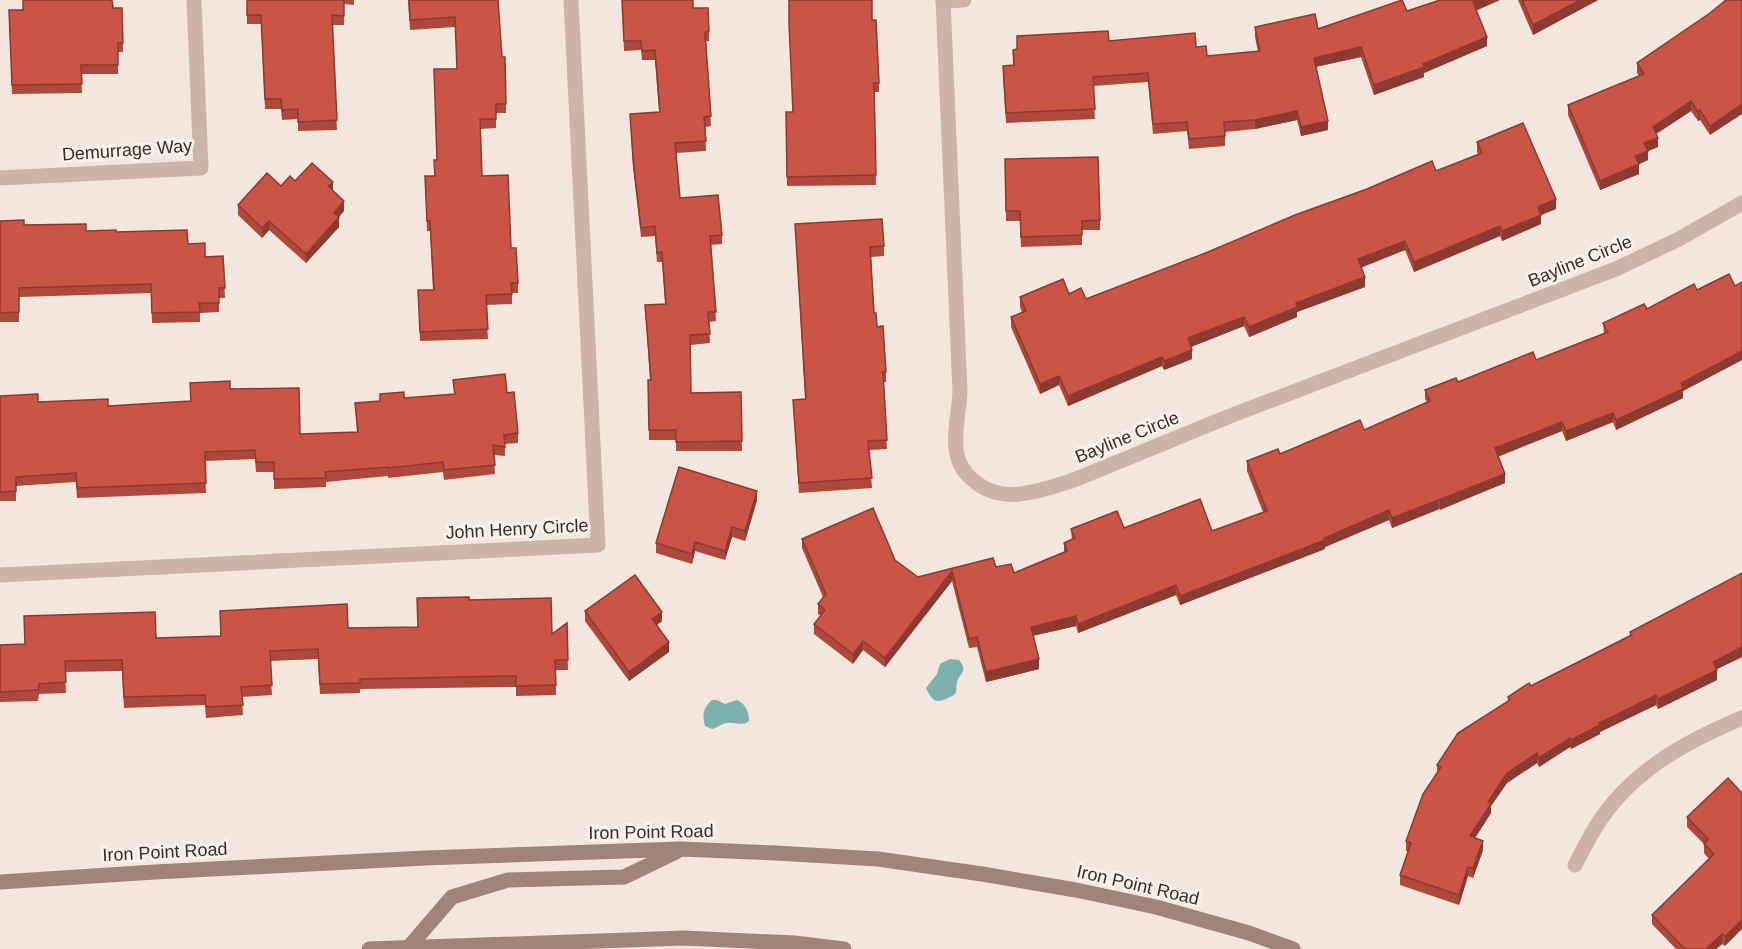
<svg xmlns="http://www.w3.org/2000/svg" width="1742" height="949" font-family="Helvetica,sans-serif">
	<rect width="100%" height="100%" fill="#f3e6dd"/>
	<g fill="#7bb2ad">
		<path d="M950 659 959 660C968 672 961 671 957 682 956 686 957 688 956 692 954 696 952 696 948 698 936 704 932 701 926 688L937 674 940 664Z"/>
		<path d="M712 700H717L725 704 737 700C745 703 749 712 749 721 740 727 737 722 728 723 722 723 717 728 712 729L705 726C702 715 703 708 712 700Z"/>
	</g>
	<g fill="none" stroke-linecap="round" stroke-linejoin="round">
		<g stroke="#ccb4a9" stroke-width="15">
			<path d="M943 0 960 392C959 411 954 430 956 448 957 461 963 472 973 480 1002 506 1040 491 1074 480L1230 416 1616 269 1679 239 1742 203"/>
			<path d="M943 1 964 0"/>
			<path d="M0 178 201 168 194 0"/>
			<path d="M0 575 598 545 571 0"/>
			<path d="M1575 865C1584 848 1592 831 1603 816 1637 768 1689 740 1742 718"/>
		</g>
		<g stroke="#a0837a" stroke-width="15">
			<path d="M0 882 155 872 425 858 681 849 776 853 878 859 982 874 1076 890 1156 907 1249 933 1293 949"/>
			<path d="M409 947 452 897 508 880 624 877 676 852"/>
			<path d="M369 949 684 938 794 943 844 949"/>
		</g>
	</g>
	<g fill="#ae483b">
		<path d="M247 0H354V5L344 4V25H332L337 130 298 131V119L282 120 281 109H265L261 24H247Z"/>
		<path d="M408 0H498L502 57H505L506 113H496V128L480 129 482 176 511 248 518 283V293H512V304L486 305 488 339 420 341 418 290H433L430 231H427L425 176H435L437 160 457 69 455 27 410 30Z"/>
		<path d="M622 0 693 8 709 31V41H706L711 126 705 127 706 151 676 153 680 198 722 235V244L711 245 716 321 709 322 710 343 691 345V393L741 392 742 451H676V440H649L648 380H650L645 305 665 304 662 262H657L655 236 641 237 633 168 630 114 659 112 655 60H642L641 50 624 51Z"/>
		<path d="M1500 0 1476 10 1487 46 1424 73V77L1374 95 1361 57 1316 67 1328 130 1301 136 1297 120 1255 129 1225 132V146L1189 149 1187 131 1153 134 1148 82 1093 86 1095 119 1006 123 1003 75 1013 65V50L1017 49V36L1196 47 1207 56 1258 52 1255 37V27L1318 29 1407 11Z"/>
		<path d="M1518 0H1598L1533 35Z"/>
		<path d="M122 8 123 52H118V74H81L82 93 12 94 9 10Z"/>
		<path d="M1710 13V135L1700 120 1698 121 1691 111 1656 134 1658 147 1648 151V160L1639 164V174L1600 190 1568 115V105L1639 76 1637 73V63Z"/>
		<path d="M872 20 879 83V92H874L876 185 787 186 786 112H792Z"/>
		<path d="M1477 142 1556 209 1541 215V224L1502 241 1500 236 1414 272 1405 250 1361 267 1365 287 1297 312V317L1249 337 1244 326 1191 347 1192 359 1164 370 1162 366 1068 406 1059 385 1040 394 1011 327V317L1022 312 1020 307V297L1069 294 1086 299 1436 171 1478 154 1477 152Z"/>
		<path d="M1005 159 1100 220V230H1082V245L1021 247 1020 221H1006Z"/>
		<path d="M295 181 333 190 344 211 339 217V227L306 263 269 230 262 238 238 215V205L281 186Z"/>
		<path d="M0 221 24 225 86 231 116 232 188 244 205 257 223 256 225 298H219V312L200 313V322L152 323 151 293 19 297V322H0Z"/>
		<path d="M795 224 884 246V256L871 257 874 313 886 372V382H883L887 449 869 450 872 488 799 493 793 400 805 399Z"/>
		<path d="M1742 282V360L1683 391V398L1616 430 1613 422 1566 441 1562 431 1498 456 1505 483 1392 528 1389 520 1325 547V549L1180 605 1176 595 1078 633 1076 626 1033 636 1039 669 986 682 977 647 969 648 952 581 885 667 863 650 853 664 814 634V624L821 616 818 614V604L823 597 802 548V539L895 560 918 577 996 567 1014 573 1064 553V543L1072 540 1071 529 1124 528 1212 531 1263 512 1247 471V461L1280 454 1364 430 1427 402 1425 399V390L1458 382 1536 360 1604 334 1603 323 1647 309 1697 290 1735 286Z"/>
		<path d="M453 380 507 393 518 433V443L505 444V456L494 455 495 474 444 480 443 472 388 478V476L326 482V487L274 489V472H256L255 459 205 461 206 493 77 498 76 482 16 486V501H0V396L38 402 108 406 190 401V383L230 389 300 434 357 432 355 403 380 401V394L404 398 454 394Z"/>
		<path d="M757 500 745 541 732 537 725 560 695 551 692 564 656 553V543Z"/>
		<path d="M469 600 552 634 567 623 568 670H556V695L516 696V687L360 689V693L320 694 318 659 270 661 272 695 242 697 243 715 206 718 205 705 124 708 122 671 65 672 66 693 39 694 38 701 0 702V645L220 636V611L348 628 417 627Z"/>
		<path d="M585 611 662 621 657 625 669 652 629 681 585 621Z"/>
		<path d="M1630 632 1742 657 1717 669V680L1658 709 1656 705 1600 732V734L1571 749 1570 747 1539 767 1537 763 1507 783 1491 806V813L1475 838 1483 850 1473 878 1468 876 1459 905 1400 885V875L1408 852 1406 851V841L1437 773V765L1508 702V697L1630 635Z"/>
		<path d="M1728 778 1725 946 1722 944 1716 949H1676L1652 924V915L1709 859 1704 853V844L1687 827V817Z"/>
	</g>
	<g fill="#8d3b30">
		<path d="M1477 0H1500L1473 12V2Z"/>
		<path d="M1580 0H1598L1533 35V25Z"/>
		<path d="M1487 37V46L1424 73V77L1374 95V85Z"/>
		<path d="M1361 47V57L1314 67V58Z"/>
		<path d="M1691 101V111L1653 136V127Z"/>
		<path d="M1742 104V114L1710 135V126Z"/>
		<path d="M1700 110V120L1698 121V112Z"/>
		<path d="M1297 111V120L1255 129V120Z"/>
		<path d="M1328 121V130L1301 136V127Z"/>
		<path d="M1658 138V147L1648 151V160L1635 166V156L1644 143Z"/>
		<path d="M1639 164V174L1600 190V181Z"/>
		<path d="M333 182V191L328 186Z"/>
		<path d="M1556 199V209L1541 215V224L1502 241V231L1538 207Z"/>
		<path d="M344 201V211L334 222V213Z"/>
		<path d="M339 217V227L306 263V254Z"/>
		<path d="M269 221V230L262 238V228Z"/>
		<path d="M1500 226V236L1414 272V262Z"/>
		<path d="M1405 241V250L1358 269V259Z"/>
		<path d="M1365 277V287L1297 312V317L1249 337V327L1296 303Z"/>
		<path d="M1244 317V326L1188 348V338Z"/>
		<path d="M1192 350V359L1164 370V361Z"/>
		<path d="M1742 351V360L1683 391V398L1616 430V420L1681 383Z"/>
		<path d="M1162 357V366L1068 406V396Z"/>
		<path d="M1059 376V385L1040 394V384Z"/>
		<path d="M1613 413V422L1566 441V431Z"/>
		<path d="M1562 422V431L1495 458V448Z"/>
		<path d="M1505 474V483L1440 510V500Z"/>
		<path d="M757 491V500L745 541V531Z"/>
		<path d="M1439 499V509L1392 528V518Z"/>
		<path d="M1389 510V520L1325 547V549L1180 605V596L1324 538Z"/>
		<path d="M732 527V537L725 560V551Z"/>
		<path d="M695 542V551L692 564V554Z"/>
		<path d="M952 571V581L885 667V658Z"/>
		<path d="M1176 585V595L1078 633V624Z"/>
		<path d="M662 612V621L652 628V619Z"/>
		<path d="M1076 616V626L1031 636V627Z"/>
		<path d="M863 641V650L853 664V654Z"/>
		<path d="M669 642V652L629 681V672Z"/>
		<path d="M1742 647V657L1713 671V662Z"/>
		<path d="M1039 659V669L986 682V672Z"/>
		<path d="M1717 670V680L1658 709V699Z"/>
		<path d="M1656 695V705L1600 732V734L1571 749V740L1599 723Z"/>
		<path d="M1570 738V747L1539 767V758Z"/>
		<path d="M1537 753V763L1507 783 1491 806V813L1470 846V836L1488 802 1507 773Z"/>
		<path d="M1483 841V850L1473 878V868Z"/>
		<path d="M1468 867V876L1459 905V895Z"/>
		<path d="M1742 920V929L1725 946V936Z"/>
		<path d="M1722 934V944L1716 949H1706Z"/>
	</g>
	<g fill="#ca5445" stroke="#8d3b30" stroke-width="1.5">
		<path d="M23 0H112L113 8H122L123 43H118V65H81L82 84 12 85 9 10H23Z"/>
		<path d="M247 0H344V16L332 15 337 120 298 122V109L282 110 281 99H265L261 15H247Z"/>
		<path d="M409 0H498L502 57H505L506 104H496V119H480L482 176 508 175 511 248H516L518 283H511L512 294 486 295 488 329 420 332 418 290H434L430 221H427L425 176H435L434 160H437L434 69H457L455 17 410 20Z"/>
		<path d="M622 0H693V8H708L709 31 705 32 711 116 704 117 706 141 675 143 680 198 718 195 722 235 710 236 716 312H708L710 334 690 335 691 393 741 392 742 441 676 442V430H649L648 380H651L645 305 666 304 662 252 657 253 655 226 641 228 633 158 630 114 660 112 655 50 642 51 641 41H624Z"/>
		<path d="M789 0H872V20H876L879 83H874L876 175 787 177 786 112H793L789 23Z"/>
		<path d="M1402 0 1407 11 1440 0H1477L1473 2 1487 37 1423 64 1424 67 1374 85 1361 47 1314 58 1328 121 1301 127 1297 111 1255 120 1224 122 1225 136 1189 139 1187 122 1153 124 1148 73 1093 77 1095 109 1006 113 1003 66 1014 65 1013 50 1017 49V36L1108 31 1109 41 1195 33 1196 47 1206 46 1207 56 1260 51 1255 27 1315 14 1318 29Z"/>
		<path d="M1522 0H1580L1533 25Z"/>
		<path d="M1726 0H1742V104L1710 126 1700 110 1698 112 1691 101 1653 127 1658 138 1644 143 1648 151 1635 156 1639 164 1600 181 1568 105 1644 74 1637 63 1710 13Z"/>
		<path d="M1523 123 1556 199 1538 207 1541 215 1502 231 1500 226 1414 262 1405 241 1358 259 1365 277 1296 303 1297 307 1249 327 1244 317 1188 338 1192 350 1164 361 1162 357 1068 396 1059 376 1040 384 1011 317 1026 311 1020 297 1063 279 1069 294 1081 288 1086 299 1208 252 1295 215 1367 189 1432 161 1436 171 1482 153 1477 142Z"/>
		<path d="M1098 157 1100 220 1082 221V235L1021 237 1020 211H1006L1005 159Z"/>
		<path d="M312 163 333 182 328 186 344 201 334 213 339 217 306 254 269 221 262 228 238 205 267 173 281 186 290 176 295 181Z"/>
		<path d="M882 219 884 246 870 247 874 313H876L877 327 883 326 886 372H883L887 440 868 441 872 478 799 483 793 400 806 399 795 224Z"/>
		<path d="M24 220V225L86 224V231L116 230V232L187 230 188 244 205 243V257L223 256 225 288H219V303H199L200 312 152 313 151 284 19 288V312L0 313V221Z"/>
		<path d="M1729 274 1735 286 1742 282V351L1681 383 1683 389 1616 420 1613 413 1566 431 1562 422 1495 448 1505 474 1392 518 1389 510 1324 538 1325 540 1180 596 1176 585 1078 624 1076 616 1031 627 1039 659 986 672 977 637 969 639 952 571 885 658 863 641 853 654 814 624 825 610 818 604 826 594 802 539 873 508 895 560 918 577 993 558 996 567 1011 564 1014 573 1067 551 1064 543 1075 538 1071 529 1117 511 1124 528 1200 499 1212 531 1267 511 1247 461 1278 449 1280 454 1360 420 1364 430 1430 401 1425 390 1456 378 1458 382 1533 352 1536 360 1608 332 1603 323 1644 304 1647 309 1694 284 1697 290Z"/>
		<path d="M505 374 507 393 514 392 518 433 504 435 505 447 493 445 495 465 444 470 443 462 388 468V467L325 472 326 478 274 479V462H256L255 450 205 452 206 483 77 488 76 473 16 477V491L0 492V396L38 394V402L108 399V406L191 401 190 383 230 381V389L299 388 300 434 358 432 355 403 380 401V394L404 392V398L455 394 453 380Z"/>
		<path d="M679 467 757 491 745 531 732 527 725 551 695 542 692 554 656 543Z"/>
		<path d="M1742 573V647L1713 662 1717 670 1658 699 1656 695 1599 723 1600 725 1571 740 1570 738 1539 758 1537 753 1507 773 1488 802 1491 804 1470 836 1483 841 1473 868 1468 867 1459 895 1400 875 1411 843 1406 841 1423 794 1441 767 1437 765 1458 733 1510 700 1508 697 1529 683 1531 686 1632 635 1630 632Z"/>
		<path d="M635 575 662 612 652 619 669 642 629 672 585 611Z"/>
		<path d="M469 597V600L551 598 552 634 567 623 568 660H555L556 685 516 686V676L360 679V683L320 684 318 649 270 651 272 685 241 687 243 705 206 707 205 695 124 697 122 660 65 661 66 682 39 684 38 690 0 692V645L25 644 24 616 155 612 156 638 221 636 220 611 347 604 348 628 418 627 417 598Z"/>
		<path d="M1728 778 1742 793V920L1725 936 1722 934 1706 949H1685L1652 915 1714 854 1704 844 1708 839 1687 817Z"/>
	</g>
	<g text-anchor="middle" stroke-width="6" stroke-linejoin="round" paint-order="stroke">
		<g font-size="18" fill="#392c29" stroke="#fbf1ea">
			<text transform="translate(127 150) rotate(-4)" y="6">Demurrage Way</text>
			<text transform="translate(1580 261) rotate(-22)" y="6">Bayline Circle</text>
			<text transform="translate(1127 437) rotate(-22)" y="6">Bayline Circle</text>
			<text transform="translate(517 529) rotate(-3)" y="6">John Henry Circle</text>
			<text transform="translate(651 832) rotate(-1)" y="6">Iron Point Road</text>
			<text transform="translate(165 852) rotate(-3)" y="6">Iron Point Road</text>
			<text transform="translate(1138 885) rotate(13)" y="6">Iron Point Road</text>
		</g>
	</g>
</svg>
